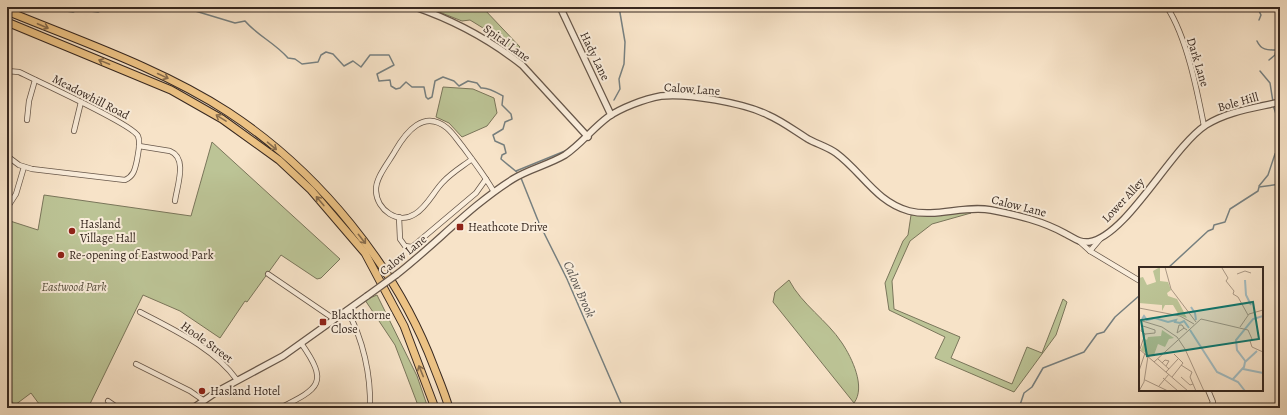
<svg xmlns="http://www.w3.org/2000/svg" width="1287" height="415" font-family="Alegreya,serif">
	<rect width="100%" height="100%" fill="#f7e3c8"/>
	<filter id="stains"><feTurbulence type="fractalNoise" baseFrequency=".005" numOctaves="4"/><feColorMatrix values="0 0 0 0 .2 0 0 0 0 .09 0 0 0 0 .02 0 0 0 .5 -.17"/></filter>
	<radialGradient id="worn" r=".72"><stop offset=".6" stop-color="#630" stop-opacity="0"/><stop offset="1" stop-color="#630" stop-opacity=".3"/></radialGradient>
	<g fill="#bcc496" stroke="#7a765b">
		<path d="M430 7H486L484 9 520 47 514 53 496 36 470 20 462 21 429 8Z"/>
		<path d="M443 87 473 89 494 98 497 113 487 126 462 137 449 123 436 117Z"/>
		<path d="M212 142 340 259 321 278 317 279 281 255 247 302 245 301 220 338 180 311 143 295 88 408H42L31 393 15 405 7 396V220L38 230 44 195 191 216Z"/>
		<path d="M964 212 971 213 932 224 910 241 892 281 894 309 960 337 951 358 1012 384 1027 347 1042 353 1063 299 1067 302 1056 335 1014 392 935 358 945 337 889 310 885 283 903 241 908 235 911 215Z"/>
		<path d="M789 280C802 305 827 320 842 343 852 358 866 387 854 403L773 302 775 292Z"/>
		<path d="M377 295 417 376 428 408H419L395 345 365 300Z"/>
	</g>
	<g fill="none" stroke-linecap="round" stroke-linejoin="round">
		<g stroke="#778080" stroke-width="1.5">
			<path d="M63 7 66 11 73 12 84 7"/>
			<path d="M84 7 90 11 98 12 108 7"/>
			<path d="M182 7 235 23 245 21C258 36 275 43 288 58L295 59 302 64 318 62 321 55 326 52 333 54 344 66 353 61 361 67 370 55H389L394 65 377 74 379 81 390 80 391 86 396 89 400 88 406 82 412 87H424L426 97 428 99 432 97 435 81 443 77 454 81 459 86 468 81 477 83 481 88C488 87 496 92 503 96L502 105 511 114 512 119 505 122 503 129 493 135 495 141 504 145 506 153 502 155 501 159 518 173"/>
			<path d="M1257 7 1261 15 1259 20"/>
			<path d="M1257 41C1261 50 1267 50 1276 50L1275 55 1269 60"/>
			<path d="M1260 71 1270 83 1273 102"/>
			<path d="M614 100 620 89 619 79 624 64 625 42 619 7"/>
			<path d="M1273 105 1280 126"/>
			<path d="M516 171 565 151 574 145"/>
			<path d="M521 178 539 223 567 279 623 408"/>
			<path d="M1259 186 1268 175 1275 154 1280 147"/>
			<path d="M1168 268 1208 231 1213 229 1214 225 1225 222 1230 209 1258 191 1259 187 1280 184"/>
			<path d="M1019 408 1024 393 1032 387 1043 368 1084 352 1097 334 1104 332 1115 317 1140 295"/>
		</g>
		<g stroke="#67574a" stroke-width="6">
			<g id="minor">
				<path d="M1167 7C1187 38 1197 90 1204 126"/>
				<path d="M7 71 19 72C37 81 132 124 138 136 141 143 138 153 137 160 135 169 134 176 125 180L32 169 19 165 7 156"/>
				<path d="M27 120 29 101 35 80"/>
				<path d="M74 131 81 102"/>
				<path d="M139 146 170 151C188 158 177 186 175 201"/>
				<path d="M472 159C463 166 451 173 443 182 434 191 427 207 415 214 398 225 377 210 376 191 375 178 389 162 395 151 406 132 424 109 447 128 453 133 458 141 463 147 474 162 485 176 494 192"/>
				<path d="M7 208 16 194 24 167"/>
				<path d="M399 217 400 239 405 246 412 247 476 193 486 179"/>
				<path d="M1080 242 1090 251 1140 281"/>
				<path d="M1090 251 1101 238"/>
				<path d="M268 274 334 319"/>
				<path d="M347 310C363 339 371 375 370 408"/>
				<path d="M140 312C174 330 214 348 237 380"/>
				<path d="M136 364 190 391 203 400"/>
				<path d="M1208 390 1213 402 1210 408"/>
				<path d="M108 401 118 408"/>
				<path d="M280 408C320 388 329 383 301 343"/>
			</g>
		</g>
		<g stroke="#67574a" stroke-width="8">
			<g id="tertiary">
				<path d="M415 7C453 20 490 40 522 65L588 137"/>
				<path d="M560 7 611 115"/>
				<path d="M396 275C435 245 471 205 513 179 529 169 548 165 565 155 581 144 592 129 608 117 621 108 644 99 661 96 687 93 744 103 768 115 782 121 795 131 808 139 817 144 828 147 836 153 862 172 876 202 909 211 936 218 964 205 991 210 1017 215 1043 221 1066 234 1074 238 1079 243 1089 242 1127 236 1171 148 1206 125 1228 111 1255 108 1280 102"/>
				<path d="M193 408 218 391 283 356 367 296"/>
			</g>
		</g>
		<g stroke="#372820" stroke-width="9">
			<g id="trunk">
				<path d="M7 11C80 41 162 69 228 112 318 171 396 266 434 367 439 380 445 394 449 408"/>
				<path d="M7 22 171 90 222 119 279 160 311 190 365 253 404 326 435 408"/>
			</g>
		</g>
		<use href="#minor" stroke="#faeddb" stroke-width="4.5"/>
		<use href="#tertiary" stroke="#faeddb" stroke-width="5.5"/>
		<use href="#trunk" stroke="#ecc284" stroke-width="7"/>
		<g stroke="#67574a" stroke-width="8" stroke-linecap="butt">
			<path id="tertiary-bridge" d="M367 296 396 275"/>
		</g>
		<use href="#tertiary-bridge" stroke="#faeddb" stroke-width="5.5"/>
	</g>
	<defs><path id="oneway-shaft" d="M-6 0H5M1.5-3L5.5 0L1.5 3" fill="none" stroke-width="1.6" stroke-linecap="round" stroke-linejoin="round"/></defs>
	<g stroke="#886d4d">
		<use href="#oneway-shaft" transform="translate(43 26) rotate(23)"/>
		<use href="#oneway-shaft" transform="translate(104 62) rotate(-158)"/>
		<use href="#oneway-shaft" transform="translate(163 76) rotate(25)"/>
		<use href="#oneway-shaft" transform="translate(221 118) rotate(-148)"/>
		<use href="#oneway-shaft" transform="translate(272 146) rotate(40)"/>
		<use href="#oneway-shaft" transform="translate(320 201) rotate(-130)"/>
		<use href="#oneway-shaft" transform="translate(362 239) rotate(52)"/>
		<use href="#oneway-shaft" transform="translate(421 371) rotate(-112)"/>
	</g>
	<g fill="#8f2418" stroke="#faeddb" stroke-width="1.5">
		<rect x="456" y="223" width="8" height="8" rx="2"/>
		<circle cx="72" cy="231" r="4"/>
		<circle cx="61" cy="255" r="4"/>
		<rect x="319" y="318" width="8" height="8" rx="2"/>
		<circle cx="202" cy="391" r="4"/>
	</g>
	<g text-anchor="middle" stroke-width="4" stroke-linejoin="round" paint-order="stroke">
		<g font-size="12" fill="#372820" stroke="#faeddb">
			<text transform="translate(507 43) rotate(36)" y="4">Spital Lane</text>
			<text transform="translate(595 56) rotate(64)" y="4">Hady Lane</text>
			<text transform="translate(1198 62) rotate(73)" y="4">Dark Lane</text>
			<text transform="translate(692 89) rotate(4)" y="4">Calow Lane</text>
			<text transform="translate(91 97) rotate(27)" y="4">Meadowhill Road</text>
			<text transform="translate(1238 102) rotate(-16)" y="4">Bole Hill</text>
			<text transform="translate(1123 200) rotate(-47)" y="4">Lower Alley</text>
			<text transform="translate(1019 206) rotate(14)" y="4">Calow Lane</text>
			<text transform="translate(403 255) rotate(-39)" y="4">Calow Lane</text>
			<text transform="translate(207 342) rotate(36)" y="4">Hoole Street</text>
		</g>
		<g font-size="12" fill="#372820" stroke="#faeddb" text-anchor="start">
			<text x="80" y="228">Hasland<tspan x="80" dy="14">Village Hall</tspan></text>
			<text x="468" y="231">Heathcote Drive</text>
			<text x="69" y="259">Re-opening of Eastwood Park</text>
			<text x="331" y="319">Blackthorne<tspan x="331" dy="14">Close</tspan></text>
			<text x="210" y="395">Hasland Hotel</text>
		</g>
		<g font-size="12" font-style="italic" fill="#584f3e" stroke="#faeddb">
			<text x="74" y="291">Eastwood Park</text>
		</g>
		<g font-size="13" font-style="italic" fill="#575450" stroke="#faeddb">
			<text transform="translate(580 289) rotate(66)" y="5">Calow Brook</text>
		</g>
	</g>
	<g transform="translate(1139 267)">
		<rect width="124" height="124" fill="#f7e3c8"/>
		<path d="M21 0V14L29 15 32 23 28 26 29 29 38 32 48 51 40 48 34 38H26L23 44V38L0 36V11L4 10 8 18 17 15 14 4ZM23 63 35 71 30 72 26 80 19 77 15 88H9L2 83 6 72 8 73 9 70 22 69Z" fill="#bcc496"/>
		<path fill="none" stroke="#a2bbc0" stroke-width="2" d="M106 13 107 28 112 38M52 40 56 46 57 53M3 52 5 49 8 53 16 51 29 55 37 53 36 55 41 56 45 54 50 61M51 63 78 105 99 115 106 124M107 95 98 83 97 73 114 52 124 49M104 102 124 106M94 112 105 100 106 95 118 84"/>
		<path fill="none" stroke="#aa9885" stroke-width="1" d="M26 0 32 22 57 55M41 0H69M76 0H100M83 1 89 11 87 14 95 24 94 27 99 30 109 48M98 7 106 4 112 6M0 41 41 49 55 57M0 53 23 60 38 70 46 82 65 124M4 59 16 63V66L6 67 2 64ZM101 60 110 47 124 43M45 61 38 66 40 58H43L45 61 48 63M0 82 49 124M1 82 6 67M19 92 30 102M15 95 62 52 109 63 113 72 111 74 113 80 124 85M23 96 26 93 30 94 27 99M42 98 53 105 51 110 57 124M0 104 6 86M27 105 39 92M33 110 44 96 35 87M42 110 51 118 54 117M24 111 39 124M6 113 29 124M20 119 30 107M0 124 5 115 9 89"/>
		<path fill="#0f766e" fill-opacity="0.15" stroke="#0f766e" stroke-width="2" d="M114 35 120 72 8 89 2 53Z"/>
		<rect width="124" height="124" fill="none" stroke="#372820" stroke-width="2"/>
	</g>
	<rect width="1287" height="415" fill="none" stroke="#f7e3c8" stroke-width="24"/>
	<rect x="8" y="8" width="1271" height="399" fill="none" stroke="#372820" stroke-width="2"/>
	<rect x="12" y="12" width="1263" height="391" fill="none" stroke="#372820"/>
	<rect width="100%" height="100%" filter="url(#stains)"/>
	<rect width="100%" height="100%" fill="url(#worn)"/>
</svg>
